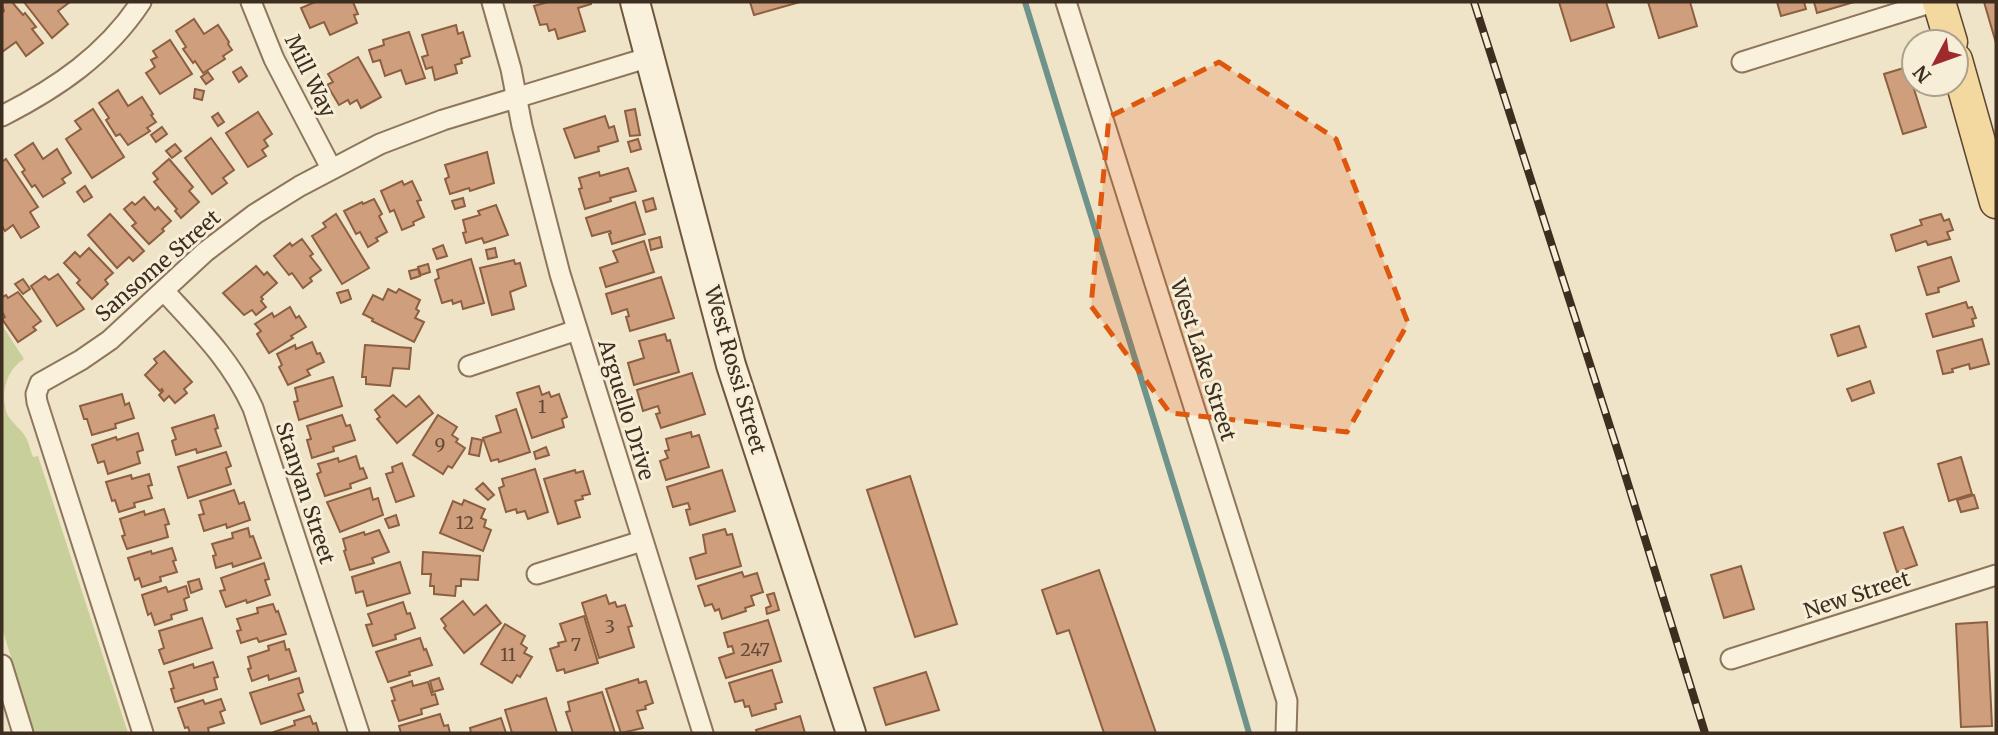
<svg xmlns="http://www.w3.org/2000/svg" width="1998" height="735" font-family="Merriweather,serif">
	<rect width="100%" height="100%" fill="#f0e4c8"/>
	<path fill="#c9cf9b" d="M2 325 24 359C6 370 0 394 7 414 11 422 20 428 25 436 29 442 30 450 33 457L38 456 128 733H34L2 628Z"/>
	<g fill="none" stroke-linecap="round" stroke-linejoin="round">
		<path stroke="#6f938a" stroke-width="6" d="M1025 2 1227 657 1249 733"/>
	</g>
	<g fill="#cf9f7d" stroke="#8d5f41" stroke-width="2">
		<path d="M4 2H12L23 15 25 13 36 27 32 29 43 43 26 56 16 42 2 52V13L4 11 2 4Z"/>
		<path d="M24 2H70L58 11 68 24 52 38Z"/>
		<path d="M315 2H353L358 14 354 15 357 23 330 35 324 22 310 28 301 8Z"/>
		<path d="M548 2H591V4L578 8 585 31 558 39 555 29 549 31 547 24 540 25 534 6Z"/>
		<path d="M750 2H800L754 15Z"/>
		<path d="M1559 2H1606L1614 27 1571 41Z"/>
		<path d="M1648 2H1690L1697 26 1659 38Z"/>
		<path d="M1777 2H1804L1806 9 1781 16Z"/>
		<path d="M1814 2H1854L1817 13Z"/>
		<path d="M1984 2H1996V43Z"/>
		<path d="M194 19 204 34 218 25 229 42 228 44 232 50 223 56 225 59 203 73 195 61 193 63 183 49 186 47 176 31Z"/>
		<path d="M456 25 458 34 463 32 470 56 461 59 462 63 455 65 457 73 435 80 432 67 426 69 422 57 428 55 422 35Z"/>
		<path d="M409 32 425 78 406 84 401 70 385 76 380 60 373 62 369 50 384 45 383 40Z"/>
		<path d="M170 40 192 74 160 94 146 73 155 67 151 60 157 57 153 51Z"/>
		<path d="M358 57 381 97 361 108 357 100 350 104 348 100 339 105 327 85 333 82 328 74Z"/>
		<path d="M241 67 247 76 239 82 233 72Z"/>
		<path d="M1907 67 1926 127 1903 134 1884 74Z"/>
		<path d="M208 72 213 79 206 84 201 77Z"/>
		<path d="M195 89 204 91 202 100 194 98Z"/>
		<path d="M118 90 128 106 142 97 153 114 151 115 156 122 147 128 150 131 128 145 120 134 116 136 106 120 109 118 99 103Z"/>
		<path d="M93 109 124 157 92 178 66 139 81 129 75 121Z"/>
		<path d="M635 109 640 135 630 136 625 111Z"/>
		<path d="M258 112 272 134 264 140 268 146 262 150 266 156 248 167 226 133Z"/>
		<path d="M218 113 224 122 218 126 212 117Z"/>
		<path d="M605 116 609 128 614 126 618 141 598 147 599 151 575 158 564 129Z"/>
		<path d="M162 127 167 134 156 142 151 135Z"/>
		<path d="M211 138 234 170 223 178 227 183 212 194 185 158Z"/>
		<path d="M638 139 641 149 631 152 628 142Z"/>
		<path d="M33 143 43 159 57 149 71 173 62 179 65 183 43 197 35 185 32 187 22 172 25 170 15 155Z"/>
		<path d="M175 144 181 151 172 158 166 151Z"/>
		<path d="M487 152 494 183 470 191 469 188 450 194 445 179 449 177 445 165Z"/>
		<path d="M6 159 38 207 30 212 39 227 21 238 13 225 5 231 2 226V162Z"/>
		<path d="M169 159 193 187 189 191 199 202 181 218 175 211 177 209 154 182 158 179 153 173Z"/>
		<path d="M628 168 636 191 610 198 611 201 585 209 579 189 582 188 579 178 599 172 600 176Z"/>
		<path d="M402 181 404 185 412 181 421 200 417 201 424 217 413 222 414 225 402 230 394 210 390 212 381 191Z"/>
		<path d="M85 186 92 197 84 202 77 192Z"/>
		<path d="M144 197 155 210 158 207 171 221 162 229 164 231 149 244 132 226 136 223 124 209 132 202 135 205Z"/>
		<path d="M463 198 465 206 455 209 452 201Z"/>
		<path d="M653 198 656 209 646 212 643 201Z"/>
		<path d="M374 199 382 214 379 216 387 232 376 238 378 241 368 247 360 232 356 234 344 211 362 202 363 204Z"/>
		<path d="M635 202 645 234 612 244 609 234 611 233 610 231 592 236 586 218Z"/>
		<path d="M496 205 508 235 484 243 482 238 466 243 463 233 466 232 463 220 480 215 478 211Z"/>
		<path d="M110 214 144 251 133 261 129 257 117 268 88 235Z"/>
		<path d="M336 214 369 268 342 284 312 236 326 227 323 223Z"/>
		<path d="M1941 214 1944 221 1949 219 1953 230 1947 232 1950 239 1928 245 1926 241 1896 251 1891 235 1922 225 1920 220Z"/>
		<path d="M660 237 662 247 651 250 649 240Z"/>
		<path d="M302 239 313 254 310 256 321 270 310 278 312 281 303 288 292 273 289 275 274 256 290 243 292 246Z"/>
		<path d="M644 241 654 272 606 287 600 268 618 262 613 251Z"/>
		<path d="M443 245 447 256 437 259 433 249Z"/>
		<path d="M89 248 113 273 105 280 108 284 92 299 77 283 80 280 64 263 75 252 80 257Z"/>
		<path d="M495 248 497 257 488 259 486 250Z"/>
		<path d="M1951 257 1959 281 1938 288 1939 292 1927 295 1918 267Z"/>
		<path d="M471 259 484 303 463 309 461 301 453 304 452 300 442 303 435 280 439 278 437 270Z"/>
		<path d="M514 260 515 264 520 263 526 286 510 292 514 309 492 315 480 268Z"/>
		<path d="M428 264 430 272 421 275 418 267Z"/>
		<path d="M256 266 264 275 267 272 277 283 261 297 263 299 261 301 266 307 256 315 252 310 244 315 223 293Z"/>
		<path d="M418 269 420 276 411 279 409 271Z"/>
		<path d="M58 274 84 309 57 326 31 286 45 276 49 280Z"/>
		<path d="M661 277 674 318 630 331 626 317 629 316 627 309 612 314 606 294Z"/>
		<path d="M23 279 30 289 23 294 15 284Z"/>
		<path d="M388 289 396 293 399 289 420 300 416 309 419 311 415 318 424 322 414 342 372 321 373 319 363 314 373 295 383 300Z"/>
		<path d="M348 290 351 299 341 303 337 293Z"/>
		<path d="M18 292 41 321 33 327 36 330 18 342 2 319 5 317 2 312V297L6 295 8 298Z"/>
		<path d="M1966 302 1968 308 1972 307 1976 318 1972 319 1974 326 1933 337 1926 314Z"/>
		<path d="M290 307 296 318 299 316 306 327 291 336 293 338 269 353 257 334 261 331 255 324 272 313 274 317Z"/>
		<path d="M1859 326 1866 347 1838 356 1831 335Z"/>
		<path d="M665 334 667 341 670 340 679 372 634 385 628 363 644 358 639 341Z"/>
		<path d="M1982 339 1989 364 1970 369 1969 364 1952 369 1953 372 1943 374 1937 351Z"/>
		<path d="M312 342 317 354 320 353 324 362 307 370 310 375 288 385 279 367 282 365 277 354 295 345 296 349Z"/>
		<path d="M365 345 411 348 409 369 393 368 390 386 366 384V377H362Z"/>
		<path d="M164 351 192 382 184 389 187 393 175 403 169 396 164 401 159 395 163 391 162 389 160 391 145 375 157 363 154 359Z"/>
		<path d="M692 373 705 414 661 428 656 414 660 413 658 406 643 411 637 390Z"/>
		<path d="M333 377 342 406 299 420 294 402 298 401 295 388Z"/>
		<path d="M1870 381 1874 393 1852 401 1847 389Z"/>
		<path d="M539 386 542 395 549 392 551 397 559 394 567 417 562 419 564 427 532 438 517 393Z"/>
		<path d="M122 394 125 405 129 403 134 418 115 424 116 428 92 435 87 419H84L80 406Z"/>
		<path d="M393 395 406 407 419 396 433 413 397 443 377 419 380 417 375 410Z"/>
		<path d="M516 409 530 452 499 462 498 459 491 461 483 438 501 432 496 416Z"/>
		<path d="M214 415 218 428 215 429 221 446 197 453 196 449 176 455 172 441 176 439 172 428Z"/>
		<path d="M342 415 346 426 350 425 355 440 333 447 334 451 312 458 307 440 311 439 307 426Z"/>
		<path d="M438 415 457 427 452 435 458 439 456 442 465 448 452 468 448 466 443 474 413 455Z"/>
		<path d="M691 432 692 437 699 435 709 467 666 480 660 461 668 458 665 451 669 450 666 439Z"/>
		<path d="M138 433 143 450 137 452 140 463 108 474 104 461 98 463 92 445 116 437 117 440Z"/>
		<path d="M472 438 482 440 479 456 469 454Z"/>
		<path d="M546 447 549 455 536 459 534 452Z"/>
		<path d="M226 452 231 466 226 468 231 484 188 498 178 467Z"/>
		<path d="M356 456 360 469 363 468 367 478 350 484 351 488 325 496 317 474 321 472 318 464 338 458 339 462Z"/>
		<path d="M1961 457 1972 494 1949 501 1938 464Z"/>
		<path d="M402 463 414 496 396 502 386 474 393 472 392 467Z"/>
		<path d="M535 469 548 512 528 519 525 511 517 513 516 509 506 512 499 488 504 486 502 479Z"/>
		<path d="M575 470 576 473 583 471 590 494 582 496 583 499 575 501 580 517 558 524 544 479Z"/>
		<path d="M722 470 735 511 690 525 686 510 690 509 688 503 673 507 667 487Z"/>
		<path d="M149 474 152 485 148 486 152 498 134 503 135 507 119 512 115 500 112 501 106 482 131 475 132 479Z"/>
		<path d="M910 476 957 624 915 637 867 490Z"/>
		<path d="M483 483 494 495 488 500 476 489Z"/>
		<path d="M370 488 373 500 378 498 383 515 340 532 327 502Z"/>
		<path d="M234 490 239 504 244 502 250 520 227 528 226 524 204 531 199 515 204 514 200 501Z"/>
		<path d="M1974 495 1978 508 1961 512 1957 500Z"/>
		<path d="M464 500 485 509 481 518 486 520 484 527 491 530 483 551 440 533 453 501 462 505Z"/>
		<path d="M164 509 169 524 165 525 168 537 127 549 122 536 125 535 120 519 144 511 145 515Z"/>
		<path d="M396 515 399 525 389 528 385 519Z"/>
		<path d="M1903 527 1917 565 1897 572 1884 533Z"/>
		<path d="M248 528 250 537 253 536 261 558 233 567 232 563 216 568 213 556 216 555 212 544 233 538 232 533Z"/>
		<path d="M725 529 727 535 732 534 741 566 696 579 690 558 706 553 703 535Z"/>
		<path d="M379 530 389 552 372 558 374 563 350 570 344 551 346 550 343 539 364 532 365 535Z"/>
		<path d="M172 548 176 560 173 561 177 572 160 577 161 581 142 587 139 578 135 580 128 558 151 551 152 554Z"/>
		<path d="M423 552 480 556 478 580 461 579V586H456L455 596 434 594V586H430L431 574H422Z"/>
		<path d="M400 562 410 593 367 606 363 591 356 593 352 577Z"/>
		<path d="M264 563 269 579 265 580 270 595 247 603 246 600 226 607 220 591 225 590 221 578Z"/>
		<path d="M1741 566 1754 609 1724 618 1711 575Z"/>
		<path d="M1099 570 1156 733H1104L1069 630 1057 634 1042 590Z"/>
		<path d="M742 572 744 577 757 573 763 592 751 596 754 605 745 608 746 611 722 619 719 609 715 611 712 604 705 606 698 586Z"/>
		<path d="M199 579 202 589 191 593 188 582Z"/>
		<path d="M186 586 189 597 184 599 187 610 171 615 172 619 155 625 151 613 148 615 142 595 166 587 168 592Z"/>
		<path d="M774 593 779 610 767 614 766 608 771 606 767 595Z"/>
		<path d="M606 595 609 604 615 602 617 607 625 605 632 626 628 627 634 647 599 658 582 603Z"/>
		<path d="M463 601 474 615 486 605 501 623 464 653 444 628 446 626 441 619Z"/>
		<path d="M403 602 407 614 410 613 415 628 395 635 396 639 373 646 366 625 372 624 368 614Z"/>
		<path d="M273 604 276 612 278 611 286 634 259 642 257 638 241 643 237 631 241 630 237 619 258 613 257 608Z"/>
		<path d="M584 616 598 663 565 673 564 669 557 671 550 649 559 646 558 643 566 641 560 624Z"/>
		<path d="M202 618 212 648 164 664 159 650 164 648 159 631Z"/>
		<path d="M768 620 781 661 726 678 719 658 734 653 732 646 728 647 724 633Z"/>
		<path d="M1987 622 1992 726 1961 727 1956 624Z"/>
		<path d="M505 624 525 636 521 644 527 648 524 653 532 657 520 677 517 675 512 683 481 664Z"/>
		<path d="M420 638 424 650 426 649 432 665 409 672 410 675 388 682 376 652Z"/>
		<path d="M284 641 286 650 289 649 296 671 269 680 268 675 252 681 248 669 251 668 248 657 269 650 268 646Z"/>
		<path d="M213 662 218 677 214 678 217 689 175 702 171 689 174 688 169 672 193 664 194 668Z"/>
		<path d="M772 670 782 702 775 704 776 709 752 716 749 706 745 707 743 700 735 702 729 683Z"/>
		<path d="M926 672 939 710 886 725 874 688Z"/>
		<path d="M299 678 303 692 298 694 304 710 261 724 250 693Z"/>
		<path d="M439 678 443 689 433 692 430 681Z"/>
		<path d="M638 679 639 683 646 681 653 703 645 706 646 709 637 711 643 728 621 733 606 689Z"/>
		<path d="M412 681 413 686 428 682 432 695 435 694 438 704 421 709 422 714 399 721 392 701 395 700 391 688Z"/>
		<path d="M602 692 615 733H573L566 712 570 711 568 702Z"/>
		<path d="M546 698 557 733H512L505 710Z"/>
		<path d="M221 699 225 710 220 712 224 723 208 728 209 733H190L188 727 185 728 178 708 203 700 205 704Z"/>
		<path d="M440 714 444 726 448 725 450 733H401L399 726Z"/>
		<path d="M310 716 313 724 316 723 319 733H275L274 732 295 725 294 721Z"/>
		<path d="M800 716 805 733H757L756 730Z"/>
		<path d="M501 718 506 733H471L470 728Z"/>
	</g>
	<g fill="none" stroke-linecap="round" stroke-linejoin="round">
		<g stroke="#8d765c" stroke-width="23">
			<g id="street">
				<path d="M251 2 274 59 331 168"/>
				<path d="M492 2 511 69 522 126 560 274 703 733"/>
				<path d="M1066 2 1287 701 1286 733"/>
				<path d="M1742 62 1933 2"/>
				<path d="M2 116C57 88 106 55 141 2"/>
				<path d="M164 291C199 329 231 360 253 408L359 733"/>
				<path d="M469 366 577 330"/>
				<path d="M537 574 642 541"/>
				<path d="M1731 659 1996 575"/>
				<path d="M2 665 23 733"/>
				<path d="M143 733 37 402 36 394 40 383 81 360 110 340 205 252 255 214 300 186 380 144 443 120 650 57"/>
			</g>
		</g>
		<g stroke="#6f573f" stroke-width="32">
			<path id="secondary" d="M635 2 731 365 851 733"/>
		</g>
		<g stroke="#5b4430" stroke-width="35">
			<g id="primary">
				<path d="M1939 2 1951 42"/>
				<path d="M1956 60 1996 202"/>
			</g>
		</g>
		<use href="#street" stroke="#faf1dc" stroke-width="19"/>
		<use href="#secondary" stroke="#faf1dc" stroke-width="28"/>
		<use href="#primary" stroke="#f3d9a0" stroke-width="32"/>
		<g stroke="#3d2e20" stroke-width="8">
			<path id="rail" d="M1474 2 1620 458 1705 733"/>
		</g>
		<use href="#rail" stroke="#f7eed8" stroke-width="5" stroke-dasharray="16" stroke-linecap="butt"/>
	</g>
	<path fill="#df570d" fill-opacity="0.2" stroke="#df570d" stroke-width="5" stroke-dasharray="14 9" stroke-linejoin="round" d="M1219 62 1336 139 1408 323 1347 432 1170 413 1091 306 1109 117Z"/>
	<g text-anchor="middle" stroke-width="6" stroke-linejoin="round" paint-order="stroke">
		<g font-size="18" fill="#624a37">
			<text x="542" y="413">1</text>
			<text x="440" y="451">9</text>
			<text x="465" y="529">12</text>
			<text x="610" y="633">3</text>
			<text x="576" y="651">7</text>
			<text x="755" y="656">247</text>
			<text x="508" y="661">11</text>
		</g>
		<g font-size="21" fill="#3d2e20" stroke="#f7eed8">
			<text transform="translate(310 76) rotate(64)" y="7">Mill Way</text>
			<text transform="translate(158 266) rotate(-41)" y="7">Sansome Street</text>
			<text transform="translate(1203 360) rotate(72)" y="7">West Lake Street</text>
			<text transform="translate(735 370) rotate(74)" y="7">West Rossi Street</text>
			<text transform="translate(626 410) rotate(73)" y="7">Arguello Drive</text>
			<text transform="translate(305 493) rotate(72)" y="7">Stanyan Street</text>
			<text transform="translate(1857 595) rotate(-18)" y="7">New Street</text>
		</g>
	</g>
	<rect width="1998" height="735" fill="none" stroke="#3d2e20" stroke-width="7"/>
	<g transform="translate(1935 63) rotate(229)"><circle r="33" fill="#f7eed8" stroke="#ada18e" stroke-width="2"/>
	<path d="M0-5L12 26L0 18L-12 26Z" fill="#9e2a2b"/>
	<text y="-10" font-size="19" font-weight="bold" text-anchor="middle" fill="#3d2e20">N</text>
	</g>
</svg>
